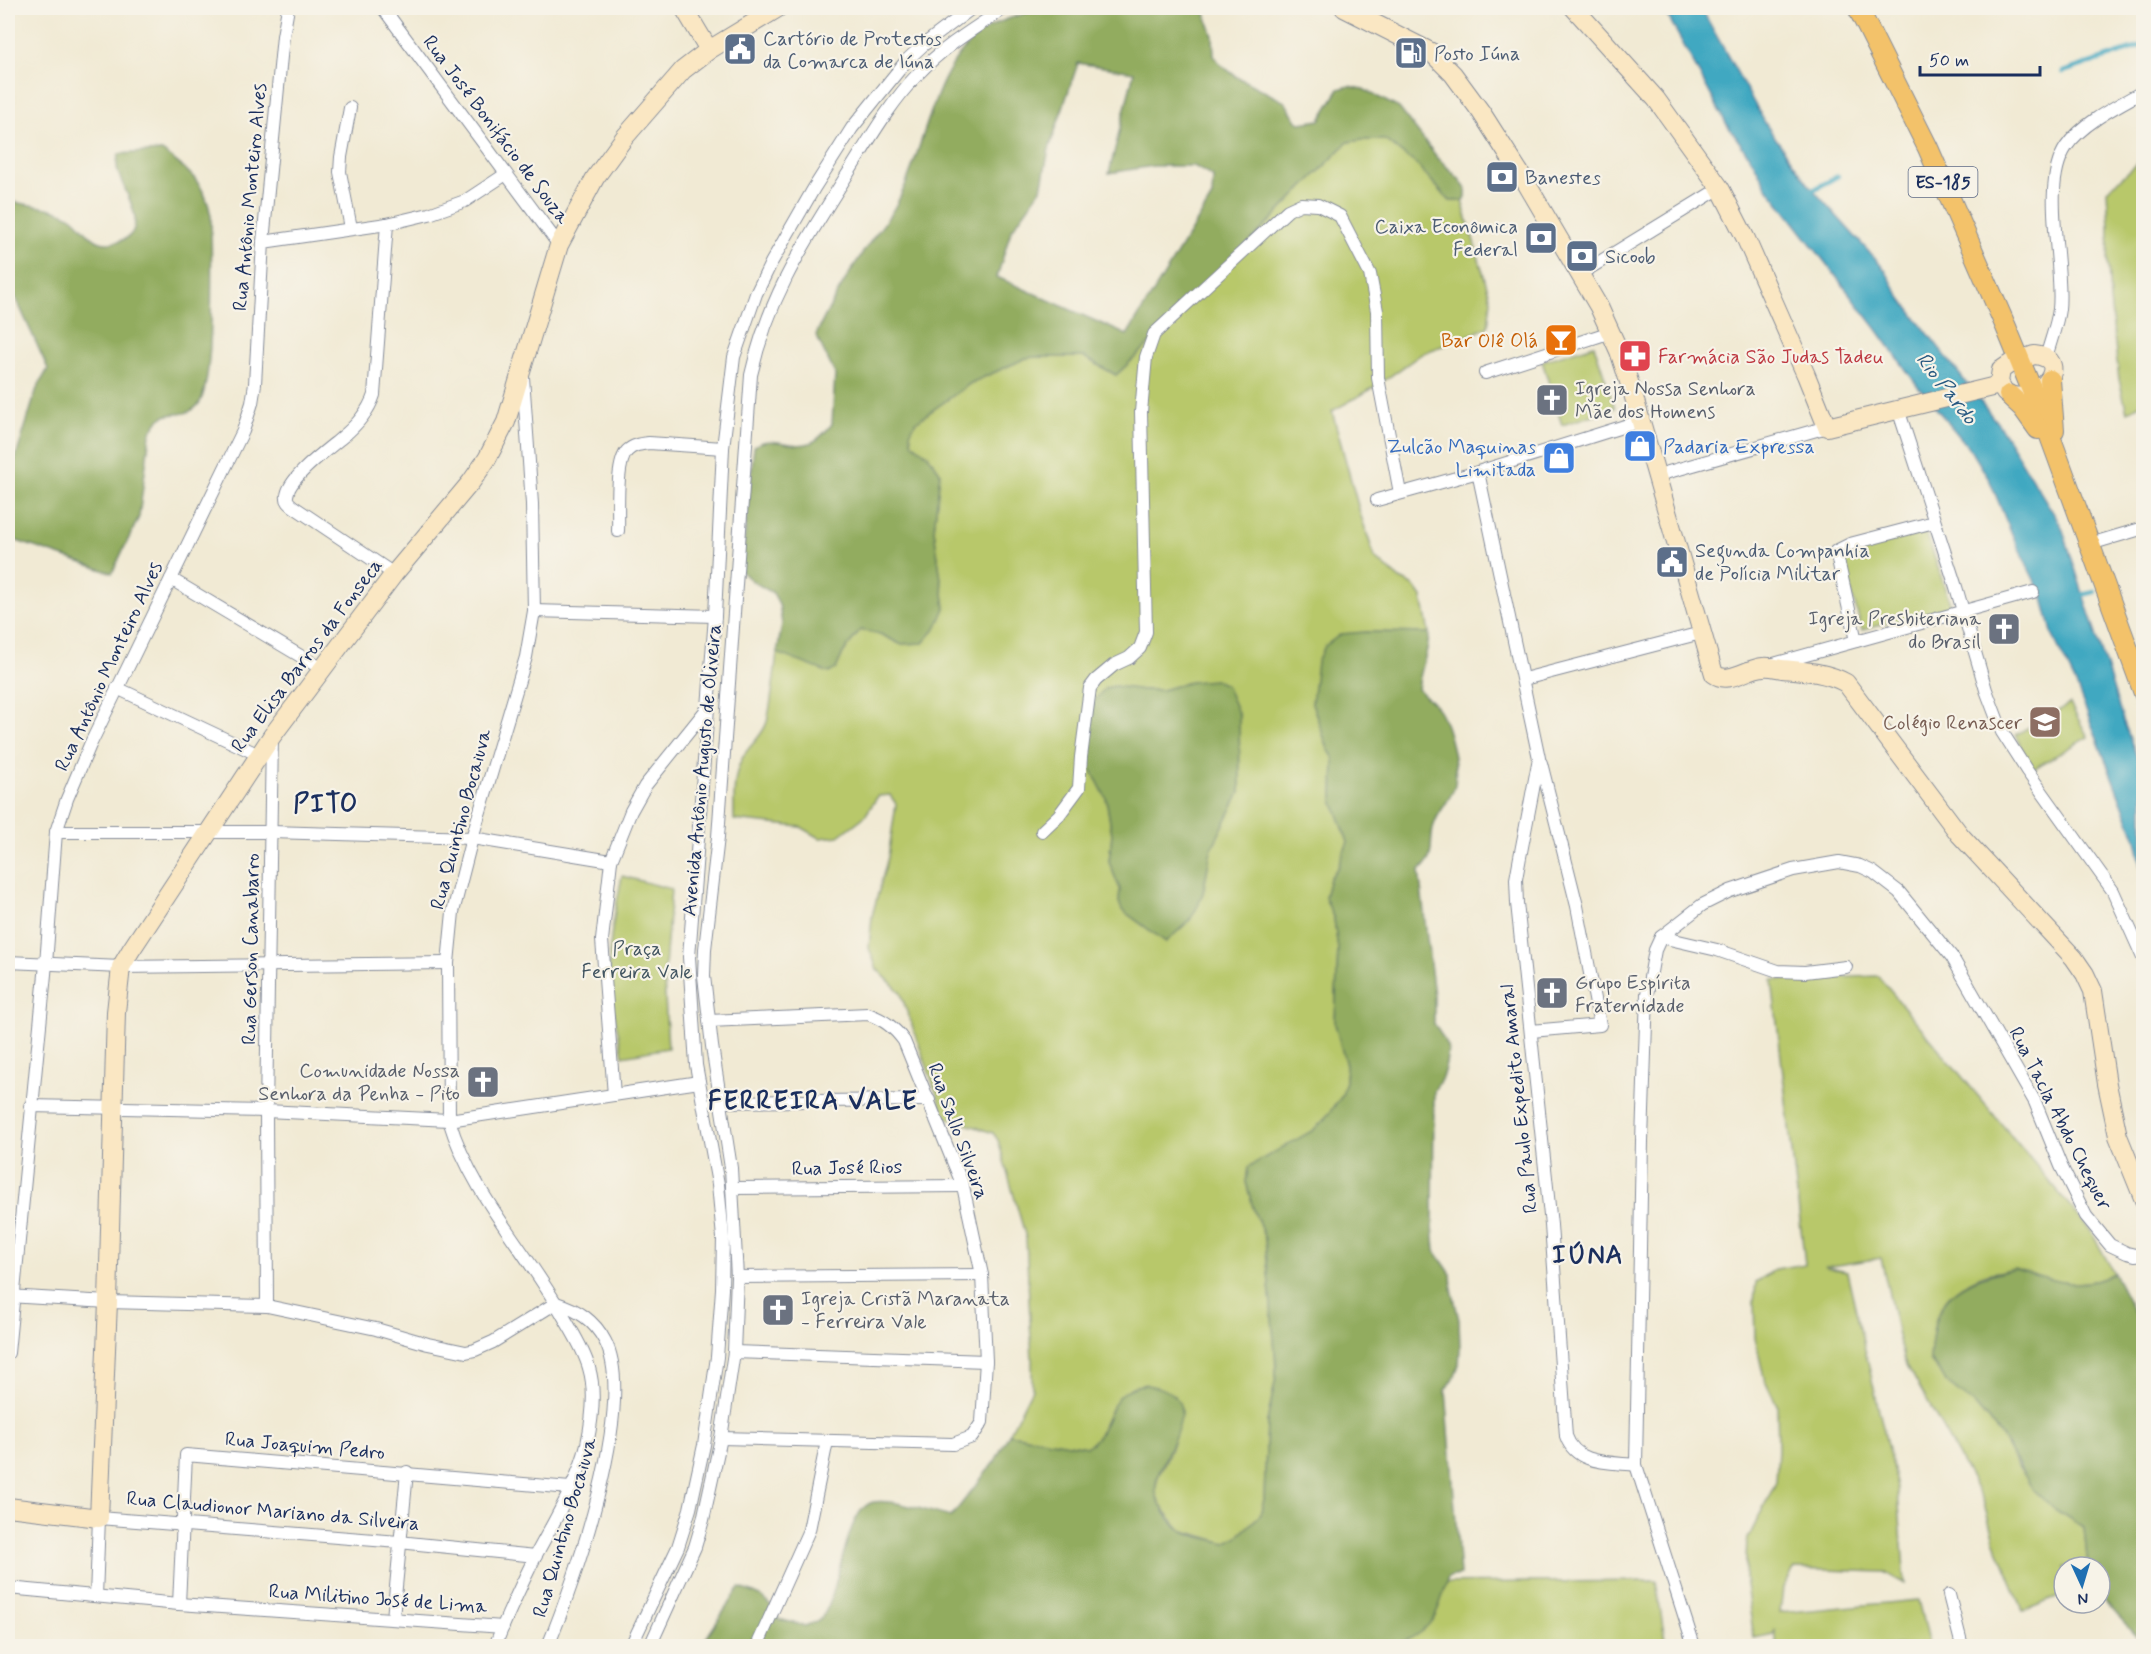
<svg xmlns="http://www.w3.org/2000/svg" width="2151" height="1654" font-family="Mynerve,sans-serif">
	<rect width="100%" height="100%" fill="#f7f3e8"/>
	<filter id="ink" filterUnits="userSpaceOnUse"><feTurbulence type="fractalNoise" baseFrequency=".0167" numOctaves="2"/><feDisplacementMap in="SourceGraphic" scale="12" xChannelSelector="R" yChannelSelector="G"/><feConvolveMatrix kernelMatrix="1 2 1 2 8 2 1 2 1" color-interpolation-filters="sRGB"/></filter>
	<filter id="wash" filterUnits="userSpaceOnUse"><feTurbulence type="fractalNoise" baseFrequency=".008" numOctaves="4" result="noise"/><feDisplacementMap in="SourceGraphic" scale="24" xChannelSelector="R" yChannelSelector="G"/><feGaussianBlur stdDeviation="1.35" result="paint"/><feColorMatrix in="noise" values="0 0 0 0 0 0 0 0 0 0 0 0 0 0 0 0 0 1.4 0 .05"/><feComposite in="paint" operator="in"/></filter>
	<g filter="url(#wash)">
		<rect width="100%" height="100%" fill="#f1ead4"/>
		<g fill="#b8c86b" stroke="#6a7c64" stroke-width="1.5" fill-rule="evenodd">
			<path d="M1362 140H1385L1416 164 1450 201H1462L1491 300 1488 327 1461 339 1423 353 1375 387 1332 411 1360 513 1375 558 1400 579 1413 585 1422 597 1429 633 1365 632 1312 703 1328 749 1334 758 1333 800 1348 842 1338 867 1330 879 1325 897 1334 919 1338 949 1335 1024 1346 1065V1081L1342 1096 1323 1121 1312 1131 1299 1139 1246 1182 1254 1211 1265 1239 1275 1348 1276 1378 1267 1422 1264 1500 1260 1515 1238 1536 1226 1543 1181 1530 1161 1506 1155 1491 1158 1477 1170 1451 1179 1423 1146 1384 1132 1387 1120 1396 1111 1409 1098 1437 1087 1447 1009 1434 1032 1389V1361L1026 1238 998 1140 993 1133 945 1117 900 992 877 969 869 948 872 916 888 857 896 804 890 795 878 796 865 816 839 836 820 838 801 827 734 820C734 797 732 772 746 752 753 742 763 735 767 722 772 700 774 675 777 653L836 669 843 653 860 630 880 634 900 644 923 643 945 608 934 530 940 472 928 455 912 443 910 433 916 422 971 383 1026 358 1035 357H1084L1116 375 1144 349 1348 142ZM1190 682 1239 715 1240 792 1211 850 1203 893 1166 942 1122 910 1119 902 1120 889 1109 862 1112 834 1106 798 1082 750 1143 690H1162Z"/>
			<path d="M2143 159V403L2127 412 2119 379 2110 300 2108 264 2109 226 2107 190Z"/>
			<path d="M1594 345 1615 408 1562 425 1542 361Z"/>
			<path d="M1926 532 1951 606 1862 630 1841 554Z"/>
			<path d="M2070 704 2088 737 2033 769 2015 735Z"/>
			<path d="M622 876 671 889 664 980 668 1048 623 1056C619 1033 612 1010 610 987 606 949 615 912 622 876Z"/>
			<path d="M1878 976 2090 1230 2114 1273C2083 1292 2049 1279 2016 1274 2010 1274 2003 1272 1997 1272 1985 1273 1974 1279 1963 1285 1934 1304 1932 1329 1930 1361L1951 1386 1974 1404 2001 1435 2017 1466 2053 1508 2084 1528 2088 1567H2064V1595L2023 1611 1994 1539 1983 1500 1903 1358 1881 1258 1825 1267 1847 1272 1898 1492 1905 1584 1884 1572 1794 1569 1783 1587 1780 1613 1918 1600 1929 1646H1777L1775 1630 1773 1634 1754 1638 1745 1578 1747 1541 1776 1482 1778 1449 1777 1405 1764 1378 1755 1338 1754 1302 1756 1282 1776 1269 1805 1264 1772 980Z"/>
			<path d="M1656 1581 1666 1646H1186L1188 1585Z"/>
		</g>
		<g fill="#92ac5f" stroke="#566e5e" stroke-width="1.5" fill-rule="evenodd">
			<path d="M1045 8H1203L1213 36 1214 55 1220 64 1237 77 1285 102 1297 121 1300 123 1320 120 1339 89 1349 86 1363 89 1399 108 1437 157 1460 180 1466 189V197L1462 201H1450L1416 164 1385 140H1362L1348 142 1144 349 1116 375 1084 357H1035L1026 358 971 383 916 422 910 433 912 443 928 455 940 472 934 530 945 608 937 627 923 643 900 644 880 634 860 630 843 653 836 669 829 673 777 653 782 624 779 604 773 593 752 581 741 571 754 447C768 433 793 450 810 443 819 440 826 431 832 424L835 374 816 335C830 304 847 276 866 248 876 233 889 219 897 203 926 149 931 66 985 30 1003 18 1025 14 1045 8ZM1078 63 1134 72 1109 173 1153 166H1194L1213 177 1212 197 1127 335 997 277 1011 231 1041 189 1049 149Z"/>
			<path d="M162 151C188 170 205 182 211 216 211 248 216 385 198 405 181 424 164 401 150 434L139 517 112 573 8 538V483L37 388 48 369 9 283 8 201C26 205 60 207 74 219 82 226 88 236 98 241 106 245 118 242 125 239 149 226 123 189 118 172 116 165 117 160 119 154Z"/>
			<path d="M1365 632 1429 633C1429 652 1420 669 1418 689 1425 696 1435 703 1440 712 1449 728 1458 766 1455 784 1452 800 1438 810 1434 825 1428 844 1437 857 1419 871L1434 996V1024L1442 1036 1448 1049 1446 1064 1442 1078 1434 1091 1433 1225 1435 1251 1451 1274 1452 1289 1459 1320 1460 1349 1459 1364 1454 1378 1446 1390 1460 1575 1448 1577C1437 1617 1433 1632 1392 1646H701L739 1588C759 1593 770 1600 779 1619L805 1626C810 1624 818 1621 822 1617 840 1596 844 1507 874 1502 893 1499 931 1512 951 1517L995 1461 1009 1434 1087 1447C1090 1444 1094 1441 1097 1437 1108 1425 1109 1405 1122 1394 1131 1387 1140 1383 1152 1386 1218 1399 1150 1462 1156 1493 1158 1505 1171 1524 1182 1530 1194 1537 1212 1539 1226 1543L1238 1536 1260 1515 1264 1500 1267 1422 1276 1378V1363L1265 1239 1254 1211 1246 1182 1248 1167 1312 1131 1323 1121 1342 1096 1346 1081V1065L1335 1024 1338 949 1334 919 1325 897 1330 878 1338 867 1348 842 1333 800 1334 758 1328 749 1312 703 1317 662 1325 646 1341 634Z"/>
			<path d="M1215 680 1226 685 1239 715 1240 792 1211 850 1203 893 1198 906 1190 920 1166 942 1122 910 1119 902 1120 889 1109 862 1112 834 1106 798 1082 751 1085 729 1095 700 1105 688 1115 686 1143 690H1162L1190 682Z"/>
			<path d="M2014 1268C2048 1279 2080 1293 2114 1273L2143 1330V1643L2100 1596V1567H2088L2084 1528 2053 1508 2033 1490 2001 1435 1974 1404 1951 1386 1930 1360C1934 1293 1952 1284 2014 1268Z"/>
		</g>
		<path fill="#40a8c1" stroke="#2e6c90" stroke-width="1.5" d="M1661 8H1701L1767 126 1809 185 1885 270 1900 297 2001 428 2062 527 2123 720 2143 773V875L2136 839 2075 682 2053 636 2043 598 2012 535 1990 481 1973 453 1917 385 1876 328 1766 186 1754 163 1726 123 1670 20Z"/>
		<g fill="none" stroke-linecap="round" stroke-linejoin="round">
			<g stroke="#40a8c1" stroke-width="4.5">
				<path d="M2063 72 2144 45"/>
				<path d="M1808 190 1815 189 1838 176"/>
				<path d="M2077 596 2095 592"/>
			</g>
		</g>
	</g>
	<g filter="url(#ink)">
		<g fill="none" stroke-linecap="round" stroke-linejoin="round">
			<g stroke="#868c99" stroke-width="14">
				<g id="street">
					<path d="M383 8 559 245"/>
					<path d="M350 108 341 157 340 172 351 228"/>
					<path d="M387 224 374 395C368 413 355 427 340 439 327 450 288 478 287 496 286 501 290 504 294 507L394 574"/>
					<path d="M263 242 387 224 429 214 465 201 506 174"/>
					<path d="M1580 274 1720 188"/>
					<path d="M2046 358C2050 342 2057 325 2059 309 2064 263 2040 186 2066 147 2082 123 2119 105 2144 91"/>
					<path d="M1485 373 1611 332"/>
					<path d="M1898 409 1956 587 1986 690 2002 732 2027 771 2113 891 2144 960"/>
					<path d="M1478 472 1539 758 1520 857 1516 879 1517 903 1551 1225 1566 1436C1576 1465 1609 1462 1636 1465"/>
					<path d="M1658 475 1827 427"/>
					<path d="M1377 500 1478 472 1641 421"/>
					<path d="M618 531C619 513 615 464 627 451 633 445 641 444 649 443L723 448"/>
					<path d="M2090 544 2144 528"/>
					<path d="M171 579 324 670"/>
					<path d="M534 611 715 616"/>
					<path d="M1856 641 1836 551 1850 544 1934 522"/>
					<path d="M1770 665 2033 592"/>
					<path d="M1524 679 1701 633"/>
					<path d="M117 688 259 755"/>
					<path d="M1042 831 1059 815 1079 788 1081 757 1090 688 1096 680 1114 665 1129 658 1140 648 1146 632 1141 412 1146 357 1154 334 1288 210 1301 204 1318 205 1340 216 1370 274 1377 311 1378 378 1400 493"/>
					<path d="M56 832H271L472 838 611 861"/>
					<path d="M1661 937 1717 950 1778 971 1805 972 1846 967"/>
					<path d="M8 962 121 967 448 963"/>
					<path d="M709 1021 868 1014C884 1020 894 1027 904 1041L963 1186 982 1275 986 1361 982 1422 972 1437 953 1444 721 1438"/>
					<path d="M1531 1031 1600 1025 1577 906 1541 763"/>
					<path d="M614 1095 602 940 611 861 631 811 645 786 707 709"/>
					<path d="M714 1102 929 1100"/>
					<path d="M30 1106 266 1111 449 1120 699 1082"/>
					<path d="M732 1188 963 1186"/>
					<path d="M737 1277 982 1275"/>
					<path d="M8 1296 108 1302 267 1306 376 1329 428 1344 466 1352 475 1350 493 1342 556 1303"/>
					<path d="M267 1306 266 1111 272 737"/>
					<path d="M734 1352 986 1361"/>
					<path d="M8 1353 46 964 56 832 67 799 90 745 243 431 252 403 255 384 263 242 283 36 288 8"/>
					<path d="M8 1588 179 1604 503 1627"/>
					<path d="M1949 1595 1962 1646"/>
					<path d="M96 1596 99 1518 399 1542 536 1556"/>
					<path d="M179 1604 186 1455 570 1488"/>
					<path d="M393 1618 407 1472"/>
					<path d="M495 1646C507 1615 521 1585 536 1555 553 1523 579 1480 587 1444 592 1421 596 1391 589 1368 584 1350 574 1335 565 1319 528 1252 471 1194 449 1120L448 963 453 912 472 838 526 657 534 611 532 504 523 377"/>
					<path d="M548 1646C574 1583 638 1403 605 1341 594 1320 578 1310 556 1303"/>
					<path d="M631 1646 678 1547 690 1509 704 1445 717 1357 722 1289 723 1238 718 1184 696 1065 689 957 715 616 723 448 734 357 756 294 771 263 814 188 852 128 907 60 922 46 972 8"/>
					<path d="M650 1646 695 1547 703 1520 721 1438 734 1352 737 1277 731 1168 712 1046 704 976 705 949 718 837 751 375C769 295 805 242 847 175 869 140 890 103 918 74 943 47 975 28 1005 8"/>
					<path d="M757 1646 809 1530 827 1441"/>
					<path d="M1694 1646 1636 1465 1642 1141 1647 994 1655 950 1661 937 1702 905 1730 891 1793 870 1839 862 1860 866 1873 872 1899 892 1952 957 2035 1102 2061 1166 2086 1216 2110 1245 2127 1253 2135 1255 2144 1254"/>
				</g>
			</g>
			<g stroke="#868c99" stroke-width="20">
				<g id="secondary">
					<path d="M684 8 709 50"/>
					<path d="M1344 8 1431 52 1453 74 1481 112 1525 181 1599 307 1619 351 1633 394 1714 674C1729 685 1747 668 1763 667 1769 666 1776 668 1782 669 1804 671 1826 672 1846 683L1960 835 2074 958 2085 974 2093 991 2107 1084 2118 1136 2144 1200"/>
					<path d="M1574 8 1656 99 1720 188 1746 239 1806 375 1827 427 2000 385"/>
					<path d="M2034 355C2077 359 2035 410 2005 393L1999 382 2001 370 2011 363Z"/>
					<path d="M8 1507 99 1518 108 1302 116 1012 121 967 131 950 272 736 394 574 471 482 487 459 506 422 559 245 595 178 624 138 683 70 709 50 778 8"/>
				</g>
			</g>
			<g stroke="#868c99" stroke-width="22">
				<g id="primary">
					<path d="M1858 8 1928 148 2006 327 2043 417 2144 693"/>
					<path d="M2050 380 2054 430"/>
					<path d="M2009 395 2023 408 2038 429"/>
				</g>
			</g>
			<use href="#street" stroke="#fff" stroke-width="12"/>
			<use href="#secondary" stroke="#fae7c3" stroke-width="18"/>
			<use href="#primary" stroke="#f3c26a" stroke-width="20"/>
		</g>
	</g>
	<defs>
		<g id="civic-square" transform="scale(1.725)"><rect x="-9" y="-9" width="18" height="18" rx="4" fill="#5c6f8a" stroke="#f7f3e8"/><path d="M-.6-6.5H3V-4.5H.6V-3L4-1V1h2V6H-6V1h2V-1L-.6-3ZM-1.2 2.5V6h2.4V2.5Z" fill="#fff"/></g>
		<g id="fuel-square" transform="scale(1.725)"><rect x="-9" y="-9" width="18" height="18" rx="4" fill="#5c6f8a" stroke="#f7f3e8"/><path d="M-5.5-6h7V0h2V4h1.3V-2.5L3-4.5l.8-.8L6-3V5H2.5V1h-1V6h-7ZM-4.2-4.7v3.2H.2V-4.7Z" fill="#fff"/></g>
		<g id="bank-square" transform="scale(1.725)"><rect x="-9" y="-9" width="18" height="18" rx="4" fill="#5c6f8a" stroke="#f7f3e8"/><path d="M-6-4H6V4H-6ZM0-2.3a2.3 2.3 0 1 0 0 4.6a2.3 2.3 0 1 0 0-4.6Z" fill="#fff"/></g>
		<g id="bar-square" transform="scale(1.725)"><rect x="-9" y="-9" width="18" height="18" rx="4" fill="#e8710a" stroke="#f7f3e8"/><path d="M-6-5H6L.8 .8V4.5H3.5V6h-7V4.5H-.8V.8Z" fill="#fff"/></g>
		<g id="pharmacy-square" transform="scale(1.725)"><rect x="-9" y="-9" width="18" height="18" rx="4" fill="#e0444e" stroke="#f7f3e8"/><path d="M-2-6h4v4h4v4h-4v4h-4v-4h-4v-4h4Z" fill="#fff"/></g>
		<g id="church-square" transform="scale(1.725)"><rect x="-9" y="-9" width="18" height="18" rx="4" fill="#6b7280" stroke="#f7f3e8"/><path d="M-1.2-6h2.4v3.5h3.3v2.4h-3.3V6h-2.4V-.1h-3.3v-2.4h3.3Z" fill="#fff"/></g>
		<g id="shop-square" transform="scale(1.725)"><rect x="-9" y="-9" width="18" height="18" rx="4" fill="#3f7fe0" stroke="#f7f3e8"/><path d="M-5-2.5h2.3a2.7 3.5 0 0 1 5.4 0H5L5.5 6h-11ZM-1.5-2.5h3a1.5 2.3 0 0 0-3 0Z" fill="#fff"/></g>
		<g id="school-square" transform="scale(1.725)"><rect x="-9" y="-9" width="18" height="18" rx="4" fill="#8d6e63" stroke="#f7f3e8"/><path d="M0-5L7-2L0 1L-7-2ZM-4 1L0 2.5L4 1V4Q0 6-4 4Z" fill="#fff"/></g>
	</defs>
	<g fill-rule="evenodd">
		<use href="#civic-square" x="740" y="49"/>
		<use href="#fuel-square" x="1411" y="53"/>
		<use href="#bank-square" x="1502" y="177"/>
		<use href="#bank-square" x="1541" y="238"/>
		<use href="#bank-square" x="1582" y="256"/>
		<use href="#bar-square" x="1561" y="340"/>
		<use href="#pharmacy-square" x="1635" y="356"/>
		<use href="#church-square" x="1552" y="400"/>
		<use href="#shop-square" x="1640" y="446"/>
		<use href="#shop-square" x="1559" y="458"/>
		<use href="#civic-square" x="1672" y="562"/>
		<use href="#church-square" x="2004" y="629"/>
		<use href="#school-square" x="2045" y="722"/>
		<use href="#church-square" x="1552" y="993"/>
		<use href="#church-square" x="483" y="1082"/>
		<use href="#church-square" x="778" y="1310"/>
	</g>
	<g text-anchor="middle" stroke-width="4.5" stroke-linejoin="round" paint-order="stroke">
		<rect fill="#f7f3e8" stroke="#5d6a87" stroke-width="1.5" x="1908.5" y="167" width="69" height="30" rx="4.5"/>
		<g font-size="18" font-weight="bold" fill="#1b2f5e">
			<text x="1943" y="188">ES-185</text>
		</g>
		<g font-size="20" fill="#4e5e75" stroke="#f7f3e8" text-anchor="start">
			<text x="763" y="45">Cartório de Protestos<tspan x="763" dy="23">da Comarca de Iúna</tspan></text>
			<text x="1434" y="60">Posto Iúna</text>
			<text x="1525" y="184">Banestes</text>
			<text x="1518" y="233" text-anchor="end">Caixa Econômica<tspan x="1518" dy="23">Federal</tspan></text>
			<text x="1605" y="263">Sicoob</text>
			<text x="1695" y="557">Segunda Companhia<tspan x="1695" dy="23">de Polícia Militar</tspan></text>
		</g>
		<g font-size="20" fill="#1b2f5e" stroke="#f7f3e8">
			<text transform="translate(497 129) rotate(53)" y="7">Rua José Bonifácio de Souza</text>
			<text transform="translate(249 197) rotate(-85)" y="7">Rua Antônio Monteiro Alves</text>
			<text transform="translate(306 655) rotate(-53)" y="7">Rua Elisa Barros da Fonseca</text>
			<text transform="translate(108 666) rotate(-65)" y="7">Rua Antônio Monteiro Alves</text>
			<text transform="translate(701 770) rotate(-85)" y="7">Avenida Antônio Augusto de Oliveira</text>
			<text transform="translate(460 819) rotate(-75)" y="7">Rua Quintino Bocaiuva</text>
			<text transform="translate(250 949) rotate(-89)" y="7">Rua Gerson Canabarro</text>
			<text transform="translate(1518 1099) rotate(-96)" y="7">Rua Paulo Expedito Amaral</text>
			<text transform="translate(2061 1118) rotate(63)" y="7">Rua Tacla Abdo Chequer</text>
			<text transform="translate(959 1131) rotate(70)" y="7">Rua Sallo Silveira</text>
			<text transform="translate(847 1167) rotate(-1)" y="7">Rua José Rios</text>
			<text transform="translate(305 1445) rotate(5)" y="7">Rua Joaquim Pedro</text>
			<text transform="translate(273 1510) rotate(5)" y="7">Rua Claudionor Mariano da Silveira</text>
			<text transform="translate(564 1527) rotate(-74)" y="7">Rua Quintino Bocaiuva</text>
			<text transform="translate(378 1598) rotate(4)" y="7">Rua Militino José de Lima</text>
		</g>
		<g font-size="20" fill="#c56008" stroke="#f7f3e8" text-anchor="end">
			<text x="1538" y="347">Bar Olê Olá</text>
		</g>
		<g font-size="20" fill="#be3a42" stroke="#f7f3e8" text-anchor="start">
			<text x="1658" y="363">Farmácia São Judas Tadeu</text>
		</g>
		<g font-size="20" fill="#5b616d" stroke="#f7f3e8" text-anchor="start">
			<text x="1575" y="395">Igreja Nossa Senhora<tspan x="1575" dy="23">Mãe dos Homens</tspan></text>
			<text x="1981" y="625" text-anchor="end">Igreja Presbiteriana<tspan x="1981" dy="23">do Brasil</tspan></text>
			<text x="1575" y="989">Grupo Espírita<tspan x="1575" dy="23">Fraternidade</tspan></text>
			<text x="460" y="1077" text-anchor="end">Comunidade Nossa<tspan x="460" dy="23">Senhora da Penha - Pito</tspan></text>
			<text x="801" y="1305">Igreja Cristã Maranata<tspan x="801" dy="23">- Ferreira Vale</tspan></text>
		</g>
		<g font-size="20" fill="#366cbe" stroke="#f7f3e8" text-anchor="end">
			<text x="1536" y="453">Zulcão Maquinas<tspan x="1536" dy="23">Limitada</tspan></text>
			<text x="1663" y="453" text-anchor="start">Padaria Expressa</text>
		</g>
		<g font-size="20" fill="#785e54" stroke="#f7f3e8" text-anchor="end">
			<text x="2022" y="729">Colégio Renascer</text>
		</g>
		<g font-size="20" fill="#425561" stroke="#f7f3e8">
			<text x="637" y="955">Praça<tspan x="637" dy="23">Ferreira Vale</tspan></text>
		</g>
		<g font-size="21" font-style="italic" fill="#285981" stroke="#f7f3e8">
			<text transform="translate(1947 388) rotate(52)" y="7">Rio Pardo</text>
		</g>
		<g font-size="26" font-weight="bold" letter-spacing="1.5" fill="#1b2f5e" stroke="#f7f3e8">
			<text x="326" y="812">PITO</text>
			<text x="813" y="1109">FERREIRA VALE</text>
			<text x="1588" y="1263">IÚNA</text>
		</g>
	</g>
	<rect width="2151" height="1654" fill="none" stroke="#f7f3e8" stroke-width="30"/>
	<g transform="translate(2082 1585) rotate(176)"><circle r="28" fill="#f7f3e8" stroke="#9fa5b1" stroke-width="1.5"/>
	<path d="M0-4.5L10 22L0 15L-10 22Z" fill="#1f6fb2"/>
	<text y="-9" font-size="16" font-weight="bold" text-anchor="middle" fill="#1b2f5e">N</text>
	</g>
	<path d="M1920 66v9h120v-9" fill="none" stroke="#1b2f5e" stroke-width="3"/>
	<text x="1929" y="66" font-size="18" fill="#1b2f5e" stroke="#f7f3e8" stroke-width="4.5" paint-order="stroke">50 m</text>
</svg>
